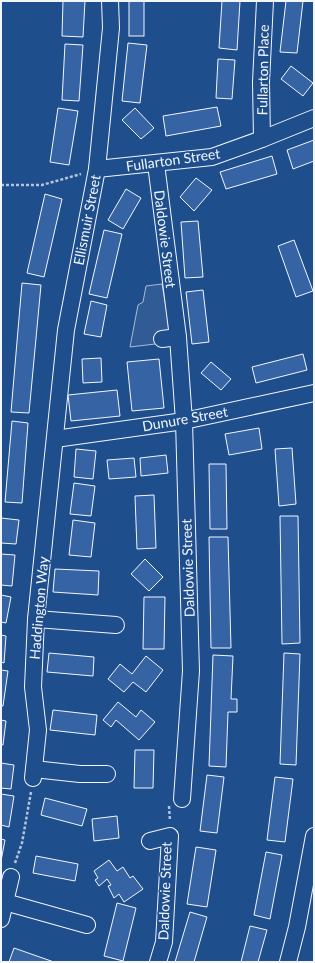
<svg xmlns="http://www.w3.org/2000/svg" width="315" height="963" font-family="Lato,sans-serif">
	<rect width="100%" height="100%" fill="#1f4e8c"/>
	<path fill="#305b95" stroke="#a8bbd7" d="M162 284 172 342 130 347 138 305 143 302 146 286Z"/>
	<g fill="#3563a3" stroke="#f2f6ff">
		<path d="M63 1H85L83 37 62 36Z"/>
		<rect x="129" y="1" width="15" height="35"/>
		<path d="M222 1H240L237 50 219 48Z"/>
		<path d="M286 1H303L297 53 280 52Z"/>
		<path d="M128 43 147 45 140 103 122 101Z"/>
		<path d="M65 44 83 45 79 101 62 100Z"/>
		<path d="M218 59 235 60 232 99 216 98Z"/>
		<path d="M291 66 313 83 303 96 281 79Z"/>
		<path d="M217 107 221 126 166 136 163 116Z"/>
		<path d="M58 108 78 111 69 165 50 162Z"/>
		<path d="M135 108 154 128 141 139 122 120Z"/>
		<path d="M314 140V161L293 169 287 150Z"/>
		<path d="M272 156 277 174 226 189 220 172Z"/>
		<path d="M196 178 212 190 194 211 180 197Z"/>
		<path d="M126 189 141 198 123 229 108 220Z"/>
		<path d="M45 194 62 199 44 277 27 273Z"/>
		<path d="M198 221 203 277 185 278 181 222Z"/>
		<path d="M104 230 122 234 107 298 89 294Z"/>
		<path d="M294 240 313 291 296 297 278 246Z"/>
		<path d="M22 283 41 285 29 413 11 412Z"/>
		<path d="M203 290 209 342 192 344 186 292Z"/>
		<path d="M91 301 107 305 101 337 84 334Z"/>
		<path d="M303 354 307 370 256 383 252 367Z"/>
		<path d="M101 358 102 382 83 383 82 359Z"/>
		<path d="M159 359 164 408 132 411 127 362Z"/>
		<path d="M211 362 231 379 221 390 201 373Z"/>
		<path d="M117 390 120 416 71 421 68 395Z"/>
		<path d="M12 421 28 423 22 503 5 502Z"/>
		<path d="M259 428 262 449 229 455 225 434Z"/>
		<path d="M292 448 296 504 279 506 275 449Z"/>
		<path d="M76 449 96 451 93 479 74 477Z"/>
		<path d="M166 455 168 473 141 476 140 458Z"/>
		<path d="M134 458 136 477 109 479 107 460Z"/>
		<path d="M209 464H226L227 529H210Z"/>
		<path d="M74 483 95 486 91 516 70 514Z"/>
		<path d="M154 495 156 548 137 549 135 496Z"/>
		<path d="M280 516H298L300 643 282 644Z"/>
		<path d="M1 518 19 520 16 544 1 543Z"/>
		<path d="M73 520 95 523 91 557 69 555Z"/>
		<path d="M209 537H228L231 648H211Z"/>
		<path d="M1 554 15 555 12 586 1 585Z"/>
		<path d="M145 559 163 577 149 591 131 574Z"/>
		<path d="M55 569 99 571 98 595 53 592Z"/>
		<path d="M1 595 11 597 6 623 1 622Z"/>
		<path d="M144 597H165L164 649H143Z"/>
		<path d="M1 635 6 636 4 663 1 662Z"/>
		<path d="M49 653 94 657 93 676 47 672Z"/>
		<path d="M284 653 300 654 296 765 280 764Z"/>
		<path d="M213 655 233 656 231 699H237V712H228L226 767 209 766Z"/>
		<path d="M146 656 163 670 146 692 133 682 124 692 108 679 120 664 132 674Z"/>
		<path d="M1 670 8 671 3 706H1Z"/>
		<path d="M118 702 136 717 141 710 155 722 139 740 116 720 111 727 103 720Z"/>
		<path d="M53 710 97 715 95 735 50 730Z"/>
		<path d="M1 720 6 721 3 745H1Z"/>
		<path d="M135 750H154L153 788H134Z"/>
		<path d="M1 763 14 765 11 789 1 788Z"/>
		<path d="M207 775 224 777 217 833 200 831Z"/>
		<path d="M275 777 293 779 285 842 267 840Z"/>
		<path d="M1 794 14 796 9 827 1 825Z"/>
		<path d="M45 798 87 809 82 826 41 815Z"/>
		<path d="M117 816 119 838 94 841 92 819Z"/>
		<path d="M1 839 5 840 1 861Z"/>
		<path d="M196 847 216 850 207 907 187 904Z"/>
		<path d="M266 852 282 855 270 919 254 915Z"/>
		<path d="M36 856 78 864 75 881 33 873Z"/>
		<path d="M109 860 117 871 123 867 130 878 133 876 143 889 124 902 119 894 114 898 108 886 111 885 107 879 99 886 95 880 98 878 94 871Z"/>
		<path d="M117 903 136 908 123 961 104 956Z"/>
		<path d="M190 912 207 917 194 962H175Z"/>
		<path d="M250 926 267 930 258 962H241Z"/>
		<path d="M14 948 54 962H9Z"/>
	</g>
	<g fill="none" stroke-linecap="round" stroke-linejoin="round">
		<g stroke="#f2f6ff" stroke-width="18">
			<g id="minor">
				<path d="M262 139 261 82 265 1"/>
				<path d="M156 164 178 337 184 421 191 671 182 799"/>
				<path d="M97 169 212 157 262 139 314 118"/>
				<path d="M162 339 178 337"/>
				<path d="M55 439 184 421 314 393"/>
				<path d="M36 619 116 625"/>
				<path d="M34 769 80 774H107"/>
				<path d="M33 778 38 730 33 687 36 619 66 330 97 169 111 28 110 1"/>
				<path d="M150 841 170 836 164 942 158 962"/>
				<path d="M5 902 87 925"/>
				<path d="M1 919 11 877"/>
				<path d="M288 962 297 927 314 836"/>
			</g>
		</g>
		<g stroke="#b3c4dc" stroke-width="2.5" stroke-dasharray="3 2" stroke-linecap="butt">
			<path d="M1 185H42L81 174"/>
			<path d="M169 806 170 821"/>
			<path d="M15 863 22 843 31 792"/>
		</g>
		<use href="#minor" stroke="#1f4e8c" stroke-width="16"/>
	</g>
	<g text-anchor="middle" stroke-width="3" stroke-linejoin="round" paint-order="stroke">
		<g font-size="14" fill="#f2f6ff" stroke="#1f4e8c">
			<text transform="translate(263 70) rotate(-89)" y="5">Fullarton Place</text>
			<text transform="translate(173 160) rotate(-8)" y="5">Fullarton Street</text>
			<text transform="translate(87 220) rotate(-79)" y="5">Ellismuir Street</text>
			<text transform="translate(165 239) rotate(83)" y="5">Daldowie Street</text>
			<text transform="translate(185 419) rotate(-10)" y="5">Dunure Street</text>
			<text transform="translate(188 568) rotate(-92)" y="5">Daldowie Street</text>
			<text transform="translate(39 608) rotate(-85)" y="5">Haddington Way</text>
			<text transform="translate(165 891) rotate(-88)" y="5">Daldowie Street</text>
		</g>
	</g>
	<rect width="315" height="963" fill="none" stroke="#f2f6ff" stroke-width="4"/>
</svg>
